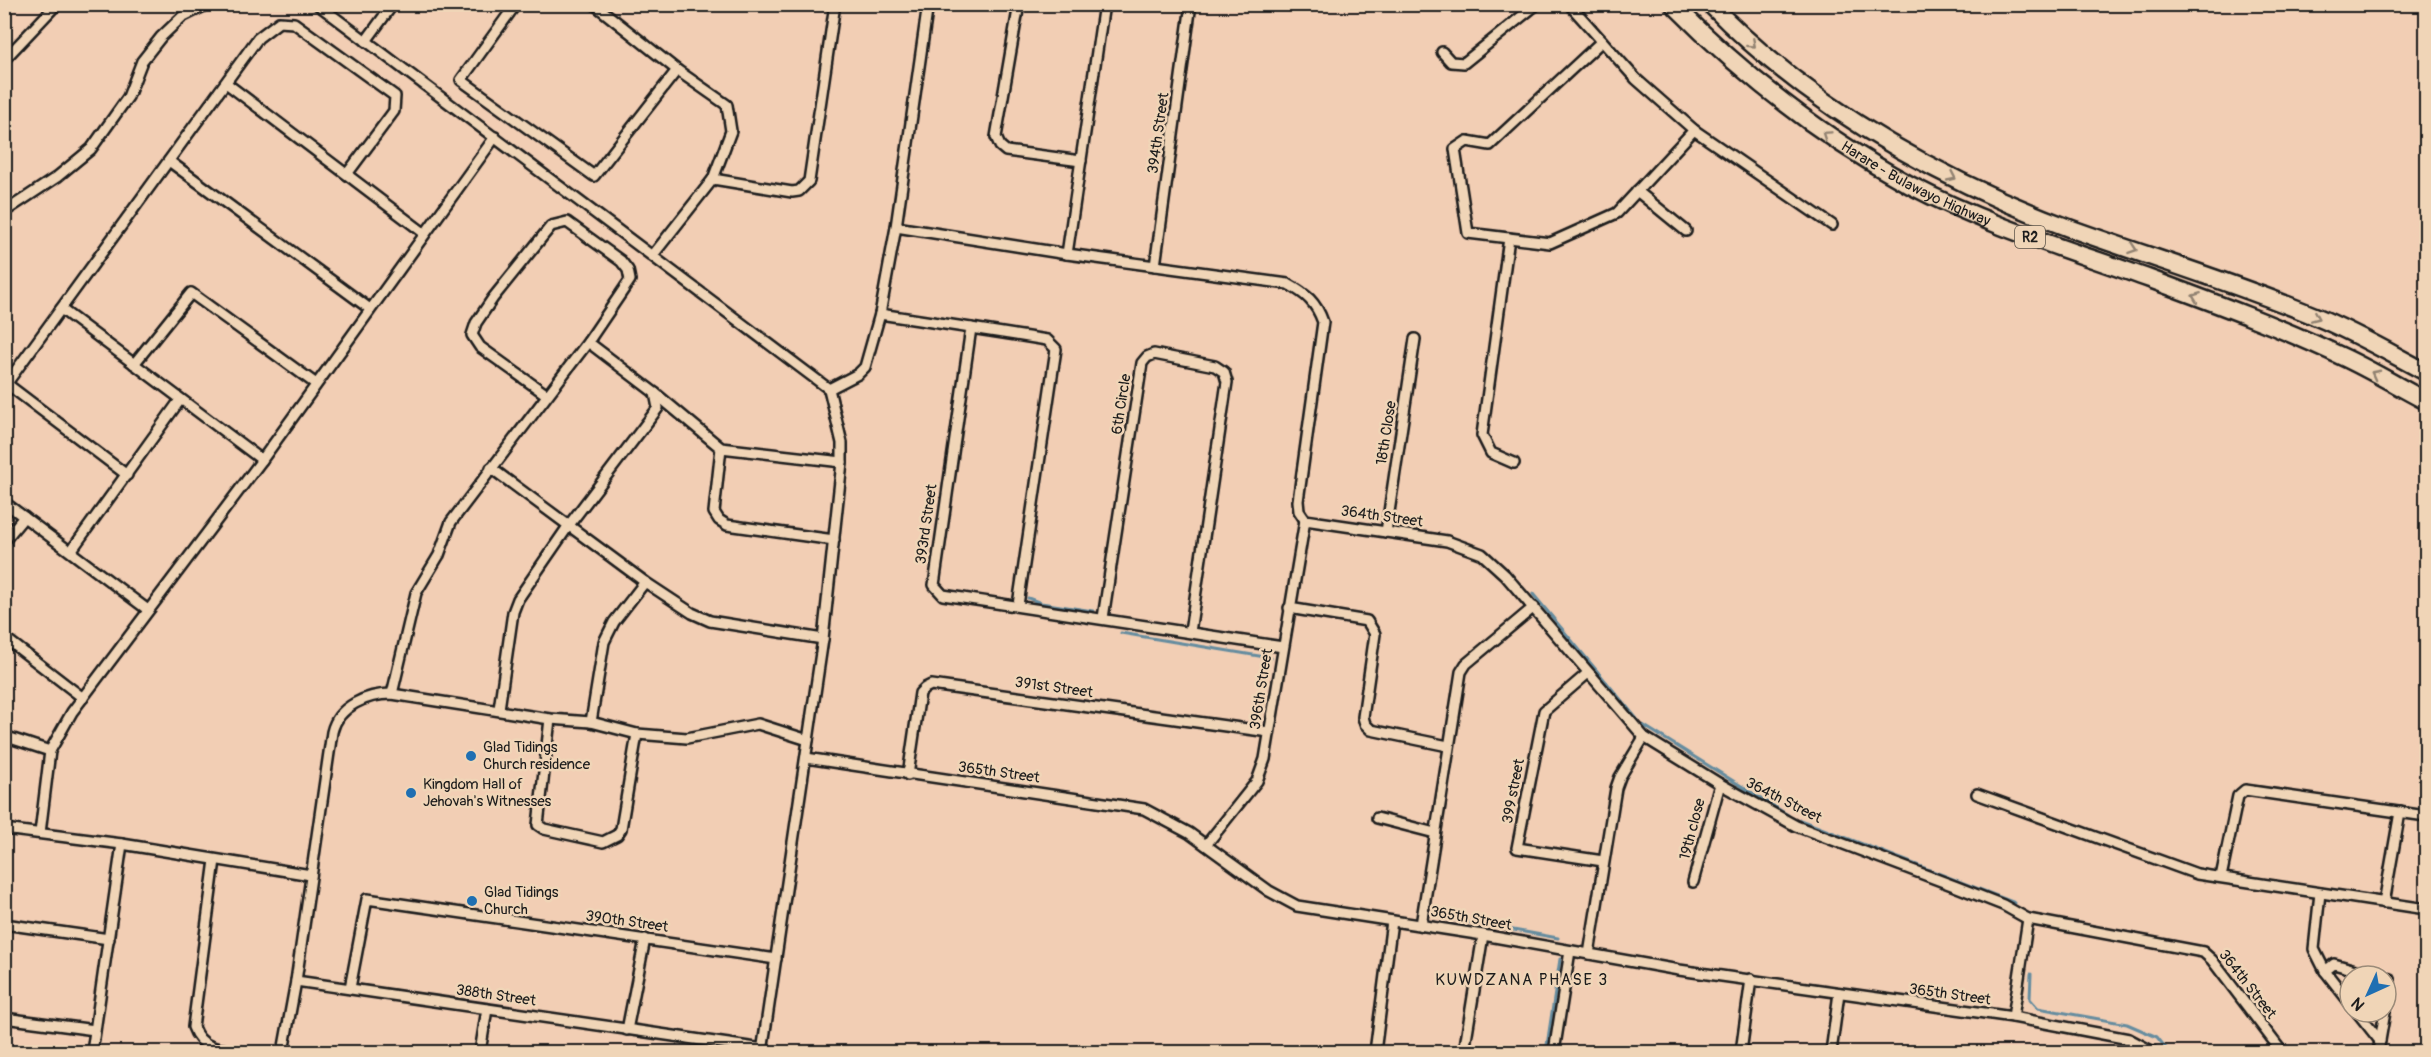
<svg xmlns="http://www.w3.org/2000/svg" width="2431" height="1057" font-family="Pangolin,sans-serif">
	<rect width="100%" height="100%" fill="#f2ceb4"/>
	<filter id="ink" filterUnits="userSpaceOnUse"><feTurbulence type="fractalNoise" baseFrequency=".0167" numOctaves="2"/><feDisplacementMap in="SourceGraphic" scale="12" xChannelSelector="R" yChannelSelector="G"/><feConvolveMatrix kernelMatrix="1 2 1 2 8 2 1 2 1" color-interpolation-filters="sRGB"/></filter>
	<g filter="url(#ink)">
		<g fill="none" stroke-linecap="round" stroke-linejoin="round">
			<g stroke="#658c9f" stroke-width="3">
				<path d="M1533 594 1637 719"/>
				<path d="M1028 598 1041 603 1093 611"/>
				<path d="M1121 633 1271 658"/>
				<path d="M1643 725 1788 815"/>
				<path d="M1800 820 2015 903"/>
				<path d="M1441 917 1558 938"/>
				<path d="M2031 974 2030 999 2038 1008 2127 1024 2157 1037 2169 1052"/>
				<path d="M1546 1052 1560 959"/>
			</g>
			<g stroke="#1c1c1c" stroke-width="14">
				<g id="street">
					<path d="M317 4 829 389"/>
					<path d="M516 4 461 80 594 176 677 70"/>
					<path d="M594 4 677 70 727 105 731 131 713 179 653 255"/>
					<path d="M928 4 896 227 880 314 971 328 934 585 943 595 1283 647"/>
					<path d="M1019 4 996 137 1000 146 1006 151 1081 161"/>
					<path d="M1569 4 1636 79 1694 130 1832 225"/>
					<path d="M366 41 393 4"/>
					<path d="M1602 41 1490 145 1467 141 1455 149 1468 233 1550 243 1617 213 1694 130"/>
					<path d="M1442 52 1451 62 1464 63 1537 4"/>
					<path d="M4 60 57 4"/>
					<path d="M226 83 424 233"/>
					<path d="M169 161 370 309"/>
					<path d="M713 179 792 192 799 191 809 181 835 4"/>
					<path d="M1637 191 1686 231"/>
					<path d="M4 212 57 177 91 149 128 97 142 61 161 37 182 17 208 4"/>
					<path d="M896 227 1067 254 1288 284C1306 294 1316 302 1323 322L1298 501 1299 511 1305 520"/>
					<path d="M1509 238 1482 435 1491 453 1514 463"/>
					<path d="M1067 254 1104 4"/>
					<path d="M1155 266 1191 4"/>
					<path d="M61 309 262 460"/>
					<path d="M971 328 1047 340 1056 349 1018 605"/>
					<path d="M588 342 655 393 721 448 842 462"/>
					<path d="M134 364 191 293 316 384"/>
					<path d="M7 384 127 475"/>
					<path d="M4 387 258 38 279 22 294 23 395 96 394 111 347 174"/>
					<path d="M721 448 714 512 719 520 727 525 834 540"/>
					<path d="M491 468 645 582 692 613 710 621 823 639"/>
					<path d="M4 502 148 610"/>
					<path d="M1305 520 1447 541 1482 554 1505 575 1644 737 1720 784 1796 826 1957 887 2003 905 2028 919 2203 952 2212 960 2282 1052"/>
					<path d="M1386 532 1415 339"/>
					<path d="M4 541 24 517"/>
					<path d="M71 551 180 400"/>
					<path d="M1289 608 1367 621 1375 634 1363 717 1365 724 1371 730 1448 746"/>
					<path d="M1103 618 1142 363 1147 357 1154 354 1215 366 1224 372 1227 382 1190 632"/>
					<path d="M4 637 83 698"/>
					<path d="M1588 673 1544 711 1517 848 1603 861"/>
					<path d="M392 694 416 593 439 555 451 522 588 342 630 280 628 270 621 261 567 222 551 226 493 298 476 323 472 335 480 347 547 395"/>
					<path d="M499 709 513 612 518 599 569 525 658 408 655 393"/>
					<path d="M550 719 538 825 544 829 603 842 617 835 621 829 637 734"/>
					<path d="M591 722 604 642 614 622 645 582"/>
					<path d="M4 736 50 751"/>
					<path d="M806 758 1144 809 1189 833 1269 891 1297 906 1483 935 1679 970 2013 1017 2129 1039 2153 1052"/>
					<path d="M908 775 920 693 925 688 931 685 1269 732"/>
					<path d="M1977 794 2197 874 2426 909"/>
					<path d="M1377 818 1435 833"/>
					<path d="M4 829 122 844 311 875"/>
					<path d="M40 833 50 751 72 712 262 460 495 137"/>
					<path d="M1206 845 1257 781 1265 759 1305 520"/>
					<path d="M215 860 193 1027C201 1050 222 1050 242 1052"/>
					<path d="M2221 877 2238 796 2245 790 2426 816"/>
					<path d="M1693 882 1720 784"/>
					<path d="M2320 893 2314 949 2325 971"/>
					<path d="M2384 903 2400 812"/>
					<path d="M4 924 109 939"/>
					<path d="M1421 925 1461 672 1466 664 1534 607"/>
					<path d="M1589 954 1616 788 1620 777 1644 737"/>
					<path d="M2386 978 2390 979 2386 1005"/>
					<path d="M296 981 763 1049"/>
					<path d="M350 988 367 899 776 959"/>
					<path d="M2350 1003 2325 971 2334 964 2377 976"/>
					<path d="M2357 1012 2380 1041"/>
					<path d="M2013 1017 2028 919"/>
					<path d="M4 1018 95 1030"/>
					<path d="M627 1030 645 939"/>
					<path d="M92 1052 122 844"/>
					<path d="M283 1052 296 981 332 732C338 706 367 694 392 694L550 719 591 722 637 734 687 738 758 724 808 740"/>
					<path d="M480 1052 487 1009"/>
					<path d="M762 1052 823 639 842 462V443L829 389 858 374 865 367 880 314"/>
					<path d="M1375 1052 1392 921"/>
					<path d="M1464 1052 1483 935"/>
					<path d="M1554 1052 1570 951"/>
					<path d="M1741 1052 1751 979"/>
					<path d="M1831 1052 1839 993"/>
					<path d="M2378 1052 2385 1012"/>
				</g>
			</g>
			<g stroke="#1c1c1c" stroke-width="21">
				<g id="highway">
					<path id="s1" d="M1673 4C1744 76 1822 137 1910 185 1986 225 2069 250 2150 279 2215 303 2280 327 2343 357 2371 370 2399 387 2426 401"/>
					<path d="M1710 4C1810 107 1936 178 2069 228 2152 258 2236 283 2317 317 2354 332 2390 353 2426 372"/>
				</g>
			</g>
			<use href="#street" stroke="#f0d5b7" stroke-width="9"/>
			<use href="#highway" stroke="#f0d5b7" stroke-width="16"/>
		</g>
		<defs><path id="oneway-chevron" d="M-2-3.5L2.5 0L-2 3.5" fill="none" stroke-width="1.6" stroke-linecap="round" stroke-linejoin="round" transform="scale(1.5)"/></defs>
		<g stroke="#918271">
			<use href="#oneway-chevron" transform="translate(1752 44) rotate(42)"/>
			<use href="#oneway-chevron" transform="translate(1826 135) rotate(-146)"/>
			<use href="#oneway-chevron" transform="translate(1952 177) rotate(25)"/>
			<use href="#oneway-chevron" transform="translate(2133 249) rotate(19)"/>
			<use href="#oneway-chevron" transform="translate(2196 297) rotate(-159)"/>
			<use href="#oneway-chevron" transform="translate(2316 317) rotate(23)"/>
			<use href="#oneway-chevron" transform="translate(2375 374) rotate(-152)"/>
		</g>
	</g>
	<g fill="#1f6fb2" stroke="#f0d5b7" stroke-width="2">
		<circle cx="471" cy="756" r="6"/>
		<circle cx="411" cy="793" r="6"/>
		<circle cx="472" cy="901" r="6"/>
	</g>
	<g text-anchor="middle" stroke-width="5" stroke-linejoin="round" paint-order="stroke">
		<rect fill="#f0d5b7" stroke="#5c544a" stroke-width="1.5" x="2015" y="226" width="30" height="22" rx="4.5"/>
		<g font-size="14" font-weight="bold" fill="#1c1c1c">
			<text x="2030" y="242">R2</text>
		</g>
		<g font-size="15" fill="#1c1c1c" stroke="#f0d5b7">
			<text transform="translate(1158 133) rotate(-82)" y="5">394th Street</text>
			<text dy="5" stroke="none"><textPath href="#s1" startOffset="304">Harare - Bulawayo Highway</textPath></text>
			<text transform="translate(1121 404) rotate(-81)" y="5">6th Circle</text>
			<text transform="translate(1386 433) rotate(-81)" y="5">18th Close</text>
			<text transform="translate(1382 516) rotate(8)" y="5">364th Street</text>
			<text transform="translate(926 524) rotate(-82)" y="5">393rd Street</text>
			<text transform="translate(1054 687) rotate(8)" y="5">391st Street</text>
			<text transform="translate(1261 689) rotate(-81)" y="5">396th Street</text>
			<text transform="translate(999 772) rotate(8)" y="5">365th Street</text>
			<text transform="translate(1513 791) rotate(-79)" y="5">399 street</text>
			<text transform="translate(1784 800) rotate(27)" y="5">364th Street</text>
			<text transform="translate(1692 829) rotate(-75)" y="5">19th close</text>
			<text transform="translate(1471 918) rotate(10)" y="5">365th Street</text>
			<text transform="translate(627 921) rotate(8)" y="5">390th Street</text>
			<text transform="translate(2248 984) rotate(52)" y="5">364th Street</text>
			<text transform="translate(1950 994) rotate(8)" y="5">365th Street</text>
			<text transform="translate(496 995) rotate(8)" y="5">388th Street</text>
		</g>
		<g font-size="15" fill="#1c1c1c" stroke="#f0d5b7" text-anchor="start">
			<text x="483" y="752">Glad Tidings<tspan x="483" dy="17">Church residence</tspan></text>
			<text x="423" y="789">Kingdom Hall of<tspan x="423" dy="17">Jehovah's Witnesses</tspan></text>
			<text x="484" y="897">Glad Tidings<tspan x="484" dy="17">Church</tspan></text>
		</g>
		<g font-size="16" letter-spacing="1.5" fill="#1c1c1c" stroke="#f0d5b7">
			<text x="1522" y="985">KUWDZANA PHASE 3</text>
		</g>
	</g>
	<rect width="2431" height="1057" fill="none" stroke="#f0d5b7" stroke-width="24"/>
	<rect x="12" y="12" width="2407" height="1033" fill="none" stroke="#1c1c1c" stroke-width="2" filter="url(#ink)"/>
	<g transform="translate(2368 994) rotate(225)"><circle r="28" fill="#f0d5b7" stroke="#9b8b79" stroke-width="1.5"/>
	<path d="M0-4.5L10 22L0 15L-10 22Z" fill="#1f6fb2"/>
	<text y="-9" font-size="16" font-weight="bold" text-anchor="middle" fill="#1c1c1c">N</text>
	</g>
</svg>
